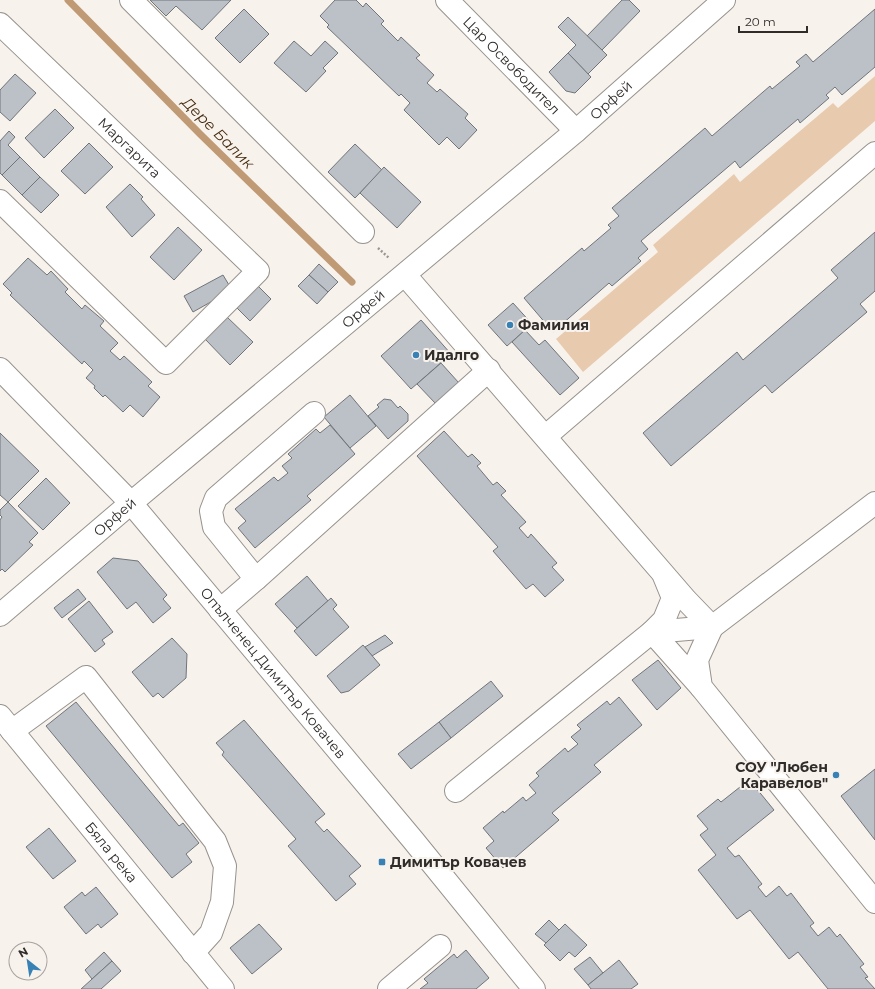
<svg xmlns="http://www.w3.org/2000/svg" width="875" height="989" font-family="Montserrat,sans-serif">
	<rect width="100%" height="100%" fill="#f8f2ed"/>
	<path fill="#e8cbaf" d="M875 76V121L583 372 556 339 658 252 653 245 734 174 740 182 833 103 838 108Z"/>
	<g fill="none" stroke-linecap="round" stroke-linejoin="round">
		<path stroke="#bf9a75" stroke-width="7" d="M68 0 200 134 352 282"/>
	</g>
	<g fill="#bbc1c6" stroke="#70757a">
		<path d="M150 0H231L202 30 176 6 166 16Z"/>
		<path d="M335 0H356L363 7 366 3 384 21 381 24 398 41 401 37 420 55 416 58 434 75 427 83 437 92 440 89 468 114 465 118 477 130 459 149 447 137 439 145 404 110 410 103 401 94 399 96 327 27 329 25 320 16Z"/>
		<path d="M622 0H629L640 11 602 50 587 36Z"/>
		<path d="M244 9 269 34 240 63 215 38Z"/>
		<path d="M875 9V67L842 95 835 87 826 95 829 98 800 123 798 119 740 168 735 161 641 241 648 249 638 258 641 261 612 286 609 283 553 332 524 298 582 248 584 251 611 228 608 225 619 216 612 208 705 128 712 136 770 86 772 89 800 66 796 62 806 54 813 62Z"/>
		<path d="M568 17 607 55 588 74 568 53 576 45 558 27Z"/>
		<path d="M294 41 311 56 325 41 338 53 323 68 326 71 306 92 274 63Z"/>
		<path d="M568 53 591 77 575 93 566 91 549 72Z"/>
		<path d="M15 74 36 93 10 121 0 112V90Z"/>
		<path d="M55 109 74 128 44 158 25 138Z"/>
		<path d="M9 131 15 137 8 145 20 157 2 175 0 173V141Z"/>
		<path d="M89 143 113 167 85 194 61 171Z"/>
		<path d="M355 144 382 170 355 198 328 172Z"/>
		<path d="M20 157 40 177 22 195 2 175Z"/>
		<path d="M384 167 421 202 397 228 360 193Z"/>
		<path d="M40 177 59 195 41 213 22 195Z"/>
		<path d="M130 184 143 197 141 199 155 215 132 237 106 207Z"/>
		<path d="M178 227 202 250 174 280 150 257Z"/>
		<path d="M875 232V291L860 304 867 312 772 393 765 385 671 466 643 433 737 352 743 360 838 278 831 270Z"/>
		<path d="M28 258 47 275 51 271 68 289 65 292 82 309 85 305 104 321 100 326 118 343 110 351 120 360 124 356 152 382 148 386 160 397 143 417 130 405 123 412 105 395 103 397 94 388 95 386 86 378 93 370 84 361 82 364 10 295 12 293 3 284Z"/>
		<path d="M319 264 338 282 328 292 309 275Z"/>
		<path d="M223 275 232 290 193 312 184 296Z"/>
		<path d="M309 275 328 292 317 304 298 286Z"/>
		<path d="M258 286 271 299 250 321 237 308Z"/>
		<path d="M513 303 532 324 507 346 488 325Z"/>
		<path d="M227 317 253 342 230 365 205 339Z"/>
		<path d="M421 320 451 354 411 389 381 356Z"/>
		<path d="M525 330 539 345 545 340 579 378 560 395 512 342Z"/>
		<path d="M441 363 459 383 436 404 417 384Z"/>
		<path d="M350 395 376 426 350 448 324 417Z"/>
		<path d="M384 399 391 400 398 408 400 406 408 414V421L388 439 368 416 379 407 377 405Z"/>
		<path d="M330 425 355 454 307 496 311 500 255 548 238 528 246 521 235 509 274 477 278 481 288 473 282 466 292 458 288 454 316 429 320 433Z"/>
		<path d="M444 431 468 457 472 454 481 463 477 466 493 485 497 482 506 491 501 495 526 522 519 528 528 538 531 534 557 563 552 567 564 580 545 597 533 584 526 589 493 551 498 547 417 456Z"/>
		<path d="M0 433 39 471 8 502 0 495Z"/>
		<path d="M46 478 70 503 43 530 18 506Z"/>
		<path d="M8 502 38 533 29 542 33 545 5 572 2 569 0 571V520L2 517 0 515V510Z"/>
		<path d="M113 558 138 561 167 595 163 599 171 608 153 623 136 602 127 609 97 572Z"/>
		<path d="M307 576 328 601 297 628 275 604Z"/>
		<path d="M78 589 86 599 62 618 54 608Z"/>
		<path d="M331 598 337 605 333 609 349 627 316 656 294 631Z"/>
		<path d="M89 601 113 632 102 640 105 644 95 652 68 619Z"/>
		<path d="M385 635 393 643 372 656 365 647Z"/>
		<path d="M172 638 187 654 186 678 163 698 158 693 153 697 132 672Z"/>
		<path d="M363 645 380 665 349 691 341 693 327 676Z"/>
		<path d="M658 660 681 688 657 710 632 680Z"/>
		<path d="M491 681 503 696 451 738 439 722Z"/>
		<path d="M619 697 642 725 594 765 601 772 552 813 559 820 503 868 486 848 494 841 483 828 503 811 504 813 523 797 526 801 536 793 529 785 539 776 536 773 565 748 568 752 578 744 571 737 581 729 577 725 607 701 610 705Z"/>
		<path d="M76 702 179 826 183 823 199 843 186 854 192 862 172 878 46 726Z"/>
		<path d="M244 720 325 814 315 822 324 832 327 829 361 866 349 876 356 884 336 901 288 846 296 839 222 755 224 752 216 743Z"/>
		<path d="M439 722 451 738 411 769 398 754Z"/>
		<path d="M875 769V840L841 796Z"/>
		<path d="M752 783 774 810 727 848 735 857 739 855 762 884 758 887 766 897 779 886 787 896 791 893 814 923 810 926 818 936 829 927 837 937 840 934 864 964 860 967 868 977 865 978 875 989H828L798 952 789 959 750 910 737 919 698 870 716 855 700 835 708 829 697 816 718 799 721 802 740 787 743 790Z"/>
		<path d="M49 828 76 861 53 879 26 847Z"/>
		<path d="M96 887 118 914 101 928 98 924 86 934 64 907 82 892 85 896Z"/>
		<path d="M549 920 559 930 546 943 535 934Z"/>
		<path d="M259 924 282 949 252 974 230 948Z"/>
		<path d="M565 924 587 945 575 957 569 952 560 961 544 945Z"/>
		<path d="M466 950 489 978 476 989H420L428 983 424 979 454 954 457 958Z"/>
		<path d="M104 952 112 961 92 979 85 970Z"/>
		<path d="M590 957 603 973 588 985 574 969Z"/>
		<path d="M619 960 638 984 631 989H591L588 985Z"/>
		<path d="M112 961 121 971 101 989H81Z"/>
	</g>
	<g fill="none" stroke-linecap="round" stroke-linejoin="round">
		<g stroke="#97928d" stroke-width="24">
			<g id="minor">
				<path d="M131 0 363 232"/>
				<path id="s1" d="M447 0 576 131"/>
				<path id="s2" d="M0 24 258 271 166 363 0 201"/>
				<path d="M405 275 686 600 712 627 697 660 701 687 875 902"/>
				<path id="s3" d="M0 369 131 503 413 840 534 989"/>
				<path d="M546 436 875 153"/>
				<path d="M664 576 673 598 664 620 652 632 701 687"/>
				<path d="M256 579 489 370"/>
				<path d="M220 610 256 579 214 527 211 511 216 498 314 413"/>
				<path id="s4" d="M0 615 131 503 576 131 724 0"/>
				<path id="s5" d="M0 716 223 989"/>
				<path d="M12 731 86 677 215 841 225 866 222 902 211 933 193 953"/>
				<path d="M456 791 652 632 712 627 875 503"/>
				<path d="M389 989 440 946"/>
			</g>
		</g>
		<path stroke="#9a9692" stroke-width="2.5" stroke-dasharray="2 2" stroke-linecap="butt" d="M378 248 389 258"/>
		<use href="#minor" stroke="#fff" stroke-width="22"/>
	</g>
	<g fill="#3781b5" stroke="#f8f2ed" stroke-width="1.5">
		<circle cx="510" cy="325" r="4"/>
		<circle cx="416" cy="355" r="4"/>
		<circle cx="836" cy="775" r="4"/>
		<rect x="378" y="858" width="8" height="8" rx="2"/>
	</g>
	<g text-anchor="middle" stroke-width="4" stroke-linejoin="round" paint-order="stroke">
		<g font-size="14" fill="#2f2c2a" stroke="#f8f2ed">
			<text dy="5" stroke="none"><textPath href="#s1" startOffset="92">Цар Освободител</textPath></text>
			<text dy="5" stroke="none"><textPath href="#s4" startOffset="799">Орфей</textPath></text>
			<text dy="5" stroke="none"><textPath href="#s2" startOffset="179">Маргарита</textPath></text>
			<text dy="5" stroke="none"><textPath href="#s4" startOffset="475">Орфей</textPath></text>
			<text dy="5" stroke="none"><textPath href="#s4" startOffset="151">Орфей</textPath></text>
			<text dy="5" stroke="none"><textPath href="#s3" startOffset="409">Опълченец Димитър Ковачев</textPath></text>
			<text dy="5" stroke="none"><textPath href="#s5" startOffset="176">Бяла река</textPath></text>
		</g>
		<g font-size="14" font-weight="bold" fill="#2f2c2a" stroke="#f8f2ed" text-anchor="start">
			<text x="518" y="330">Фамилия</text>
			<text x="424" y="360">Идалго</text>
			<text x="828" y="772" text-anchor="end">СОУ "Любен<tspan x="828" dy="16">Каравелов"</tspan></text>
			<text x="390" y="867">Димитър Ковачев</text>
		</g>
		<g font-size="15" font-style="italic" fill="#452b0d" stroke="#f8f2ed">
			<text transform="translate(218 133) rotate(45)" y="5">Дере Балик</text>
		</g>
	</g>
	<g transform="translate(28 961) rotate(330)"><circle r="19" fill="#f8f2ed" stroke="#a8a39f"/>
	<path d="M0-3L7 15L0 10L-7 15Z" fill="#3781b5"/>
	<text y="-6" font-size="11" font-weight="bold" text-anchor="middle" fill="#2f2c2a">N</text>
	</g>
	<path d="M739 26v6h68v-6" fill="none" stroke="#2f2c2a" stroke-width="2"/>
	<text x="745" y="26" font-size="12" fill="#2f2c2a" stroke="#f8f2ed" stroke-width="3" paint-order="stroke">20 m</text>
</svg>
